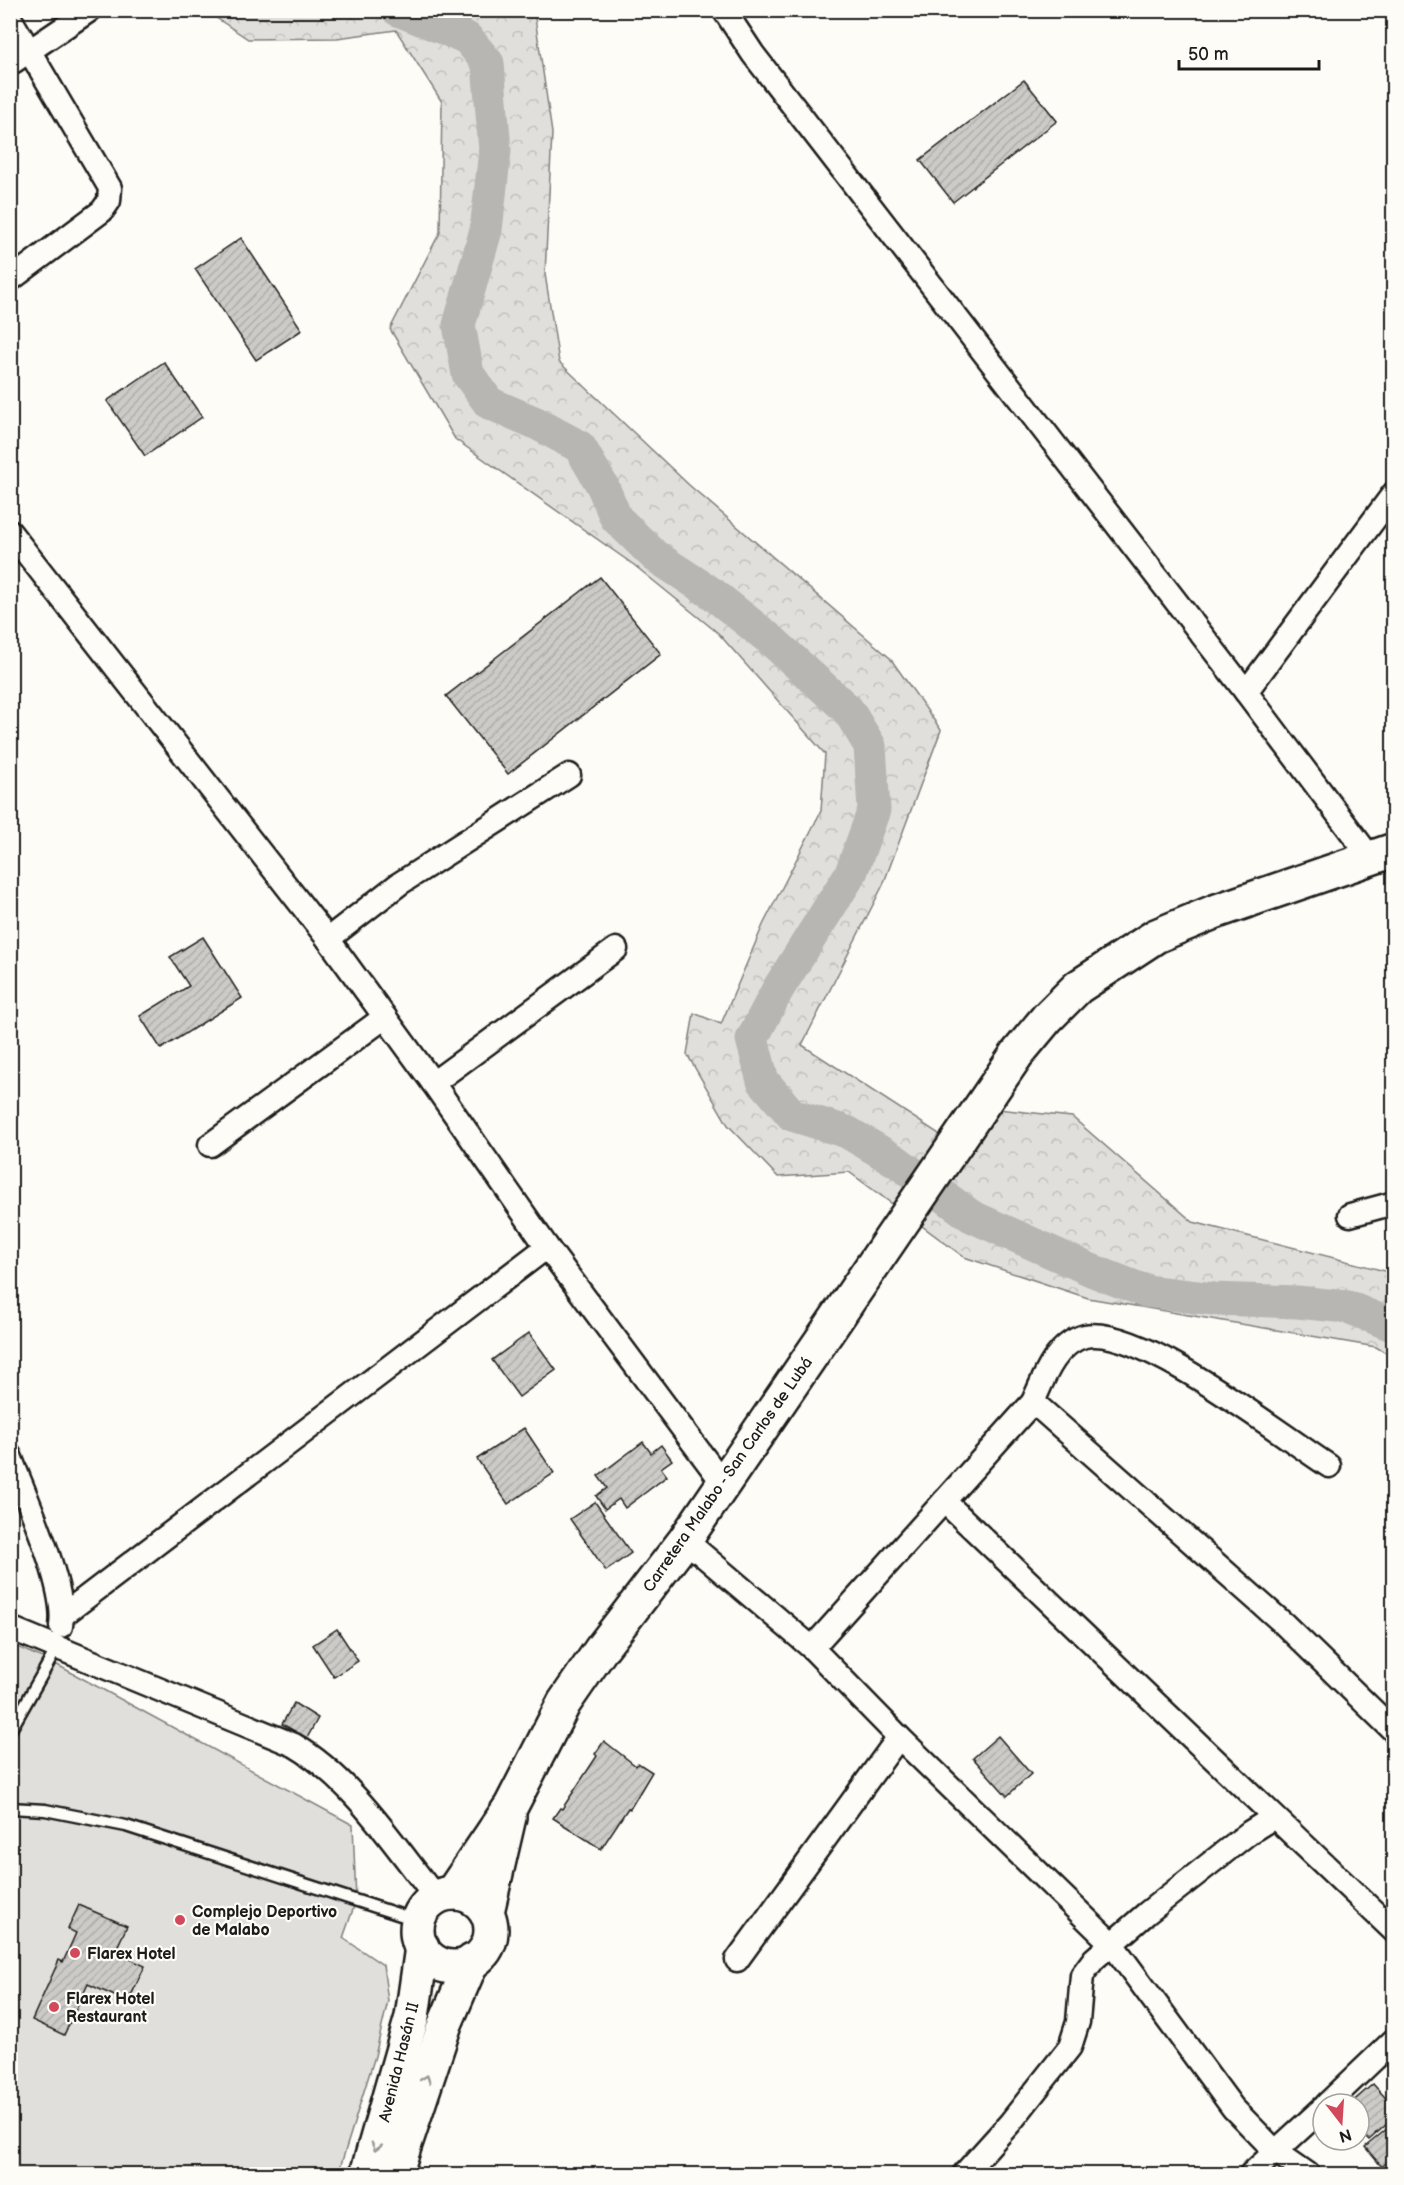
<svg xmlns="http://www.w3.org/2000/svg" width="1404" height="2185" font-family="'Balsamiq Sans',sans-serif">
	<defs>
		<pattern id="forest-crowns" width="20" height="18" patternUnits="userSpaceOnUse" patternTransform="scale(1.5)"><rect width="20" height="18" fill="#e0dfdb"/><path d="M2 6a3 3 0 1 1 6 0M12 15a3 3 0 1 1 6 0" fill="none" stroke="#c0bfbb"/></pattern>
		<pattern id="building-hatch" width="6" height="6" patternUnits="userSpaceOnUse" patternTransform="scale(1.5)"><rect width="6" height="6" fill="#cccbc8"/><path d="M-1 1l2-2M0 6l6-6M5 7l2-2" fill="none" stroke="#afaeab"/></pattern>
	</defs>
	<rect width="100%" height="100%" fill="#fdfcf7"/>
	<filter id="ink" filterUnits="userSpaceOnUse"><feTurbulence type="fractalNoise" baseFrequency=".0167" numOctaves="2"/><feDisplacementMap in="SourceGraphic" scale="12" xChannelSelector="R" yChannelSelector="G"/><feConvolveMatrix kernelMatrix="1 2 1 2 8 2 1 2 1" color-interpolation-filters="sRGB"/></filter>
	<g filter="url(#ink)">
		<path fill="url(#forest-crowns)" stroke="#7e7e7c" stroke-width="1.5" d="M206 11H534L552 133 545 274 559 362 689 485 890 658 941 730 883 885 802 1045 959 1147 980 1107 1072 1117 1193 1222 1393 1273V1357L1376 1347 1088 1298 964 1257 849 1172 778 1177 728 1125 687 1054 694 1013 721 1024 763 925 821 811 825 754 718 633 634 565 455 439 390 329 440 232 442 102 396 30 337 38 248 39Z"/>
		<path fill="#e0dfdb" stroke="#7e7e7c" stroke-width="1.5" d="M10 1644 50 1661 353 1825 356 1901 343 1938 383 1965 388 2001 375 2056 338 2174H11Z"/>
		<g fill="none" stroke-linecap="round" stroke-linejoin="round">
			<path stroke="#b7b6b2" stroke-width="33" d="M398 10 467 38 488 63 495 151 486 230 459 325 468 374 489 403 536 423 580 447 603 487 616 518 655 556 713 594 771 640 848 710 870 746 874 810 851 873 778 989 752 1039 763 1081 792 1115 847 1132 896 1161 971 1216 1091 1270 1145 1291 1214 1299 1297 1302 1348 1307 1394 1326"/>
		</g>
		<g fill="url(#building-hatch)" stroke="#1c1c1c" stroke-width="1.5">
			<path d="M1024 80 1057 121 953 202 920 160Z"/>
			<path d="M241 238 302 330 256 360 195 269Z"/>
			<path d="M164 362 202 417 145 456 107 401Z"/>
			<path d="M600 577 661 654 508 774 446 696Z"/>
			<path d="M203 937 242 998 161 1049 140 1016 189 986 170 957Z"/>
			<path d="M529 1333 556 1370 519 1397 492 1360Z"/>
			<path d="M524 1428 554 1473 508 1504 477 1459Z"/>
			<path d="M643 1442 651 1453 661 1445 672 1460 661 1468 667 1476 625 1508 619 1499 605 1509 596 1496 607 1488 598 1476Z"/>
			<path d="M595 1502 631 1553 606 1571 570 1519Z"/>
			<path d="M337 1629 358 1661 334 1677 313 1645Z"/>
			<path d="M294 1703 318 1718 307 1738 282 1724Z"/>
			<path d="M998 1736 1031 1774 1007 1796 973 1758Z"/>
			<path d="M604 1741 636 1766 638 1763 652 1772 630 1809 628 1808 601 1849 553 1818 560 1808 562 1809 597 1756 595 1754Z"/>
			<path d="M79 1905 127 1926 115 1952 145 1966 128 2002 88 1984 64 2035 32 2020 59 1960 63 1962 76 1933 68 1929Z"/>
			<path d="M1373 2084 1394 2107V2118L1369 2140 1359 2130V2104H1350Z"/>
			<path d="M1394 2123V2170L1387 2162 1382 2167 1365 2147Z"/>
		</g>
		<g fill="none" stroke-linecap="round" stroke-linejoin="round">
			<g stroke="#1c1c1c" stroke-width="15">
				<g id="lane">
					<path d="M10 1731 57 1648"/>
					<path d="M10 1808 45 1810 126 1826 419 1921"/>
				</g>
			</g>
			<g stroke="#1c1c1c" stroke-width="27">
				<g id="street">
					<path d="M724 10 753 54 1246 692 1370 857"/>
					<path d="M10 18 110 188 109 201 102 211 10 280"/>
					<path d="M10 64 90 10"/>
					<path d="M10 532 328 939 433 1083 547 1247 723 1483"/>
					<path d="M1246 692 1394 493"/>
					<path d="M328 939 399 884 569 775"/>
					<path d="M433 1083 616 949"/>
					<path d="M210 1145 385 1017"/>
					<path d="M1350 1215 1394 1203"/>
					<path d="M1033 1402 1283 1623 1394 1731"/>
					<path d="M10 1456C25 1496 67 1587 61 1626"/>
					<path d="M944 1501 1394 1931"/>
					<path d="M685 1540 812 1648 899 1737 1112 1944 1233 2108 1275 2151 1308 2174"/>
					<path d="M63 1615 547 1247"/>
					<path d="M10 1628 294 1745C351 1778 395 1846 436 1898"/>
					<path d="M812 1648 1033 1402C1043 1379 1056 1343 1085 1336 1139 1324 1281 1435 1329 1466"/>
					<path d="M737 1960 899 1737"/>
					<path d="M1327 2104 1394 2040"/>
					<path d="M964 2174 1010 2123 1070 2047 1078 2022 1082 1975 1094 1959 1147 1913 1250 1832 1274 1817"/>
					<path d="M1251 2174 1323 2108"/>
				</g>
			</g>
			<g stroke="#1c1c1c" stroke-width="38">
				<g id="primary">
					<path d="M452 1893 511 1806 564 1703 602 1648 685 1540 1017 1054 1047 1018 1078 987 1156 936 1214 912 1394 850"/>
					<circle cx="454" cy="1930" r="37"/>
					<path d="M487 1912 509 1817"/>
					<path d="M367 2174 412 2017 422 1947"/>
					<path d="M395 2174 445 2024 472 1961"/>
				</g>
			</g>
			<use href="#lane" stroke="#fdfcf7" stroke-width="10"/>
			<use href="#street" stroke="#fdfcf7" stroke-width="22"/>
			<use href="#primary" stroke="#fdfcf7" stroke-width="33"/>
		</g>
		<defs><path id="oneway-chevron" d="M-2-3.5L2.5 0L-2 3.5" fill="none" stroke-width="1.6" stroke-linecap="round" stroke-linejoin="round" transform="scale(1.5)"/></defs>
		<g stroke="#989794">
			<use href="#oneway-chevron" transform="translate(426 2079) rotate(-70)"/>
			<use href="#oneway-chevron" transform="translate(376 2147) rotate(106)"/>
		</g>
	</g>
	<g fill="#d1495b" stroke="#fdfcf7" stroke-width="2">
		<circle cx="180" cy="1920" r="6"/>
		<circle cx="75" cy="1953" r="6"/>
		<circle cx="54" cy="2007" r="6"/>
	</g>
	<g text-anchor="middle" stroke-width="4.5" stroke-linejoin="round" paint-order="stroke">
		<g font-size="16" fill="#1c1c1c" stroke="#fdfcf7">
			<text transform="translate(727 1474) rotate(-55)" y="6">Carretera Malabo - San Carlos de Lubá</text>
			<text transform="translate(398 2062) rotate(-76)" y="6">Avenida Hasán II</text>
		</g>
		<g font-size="16" font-weight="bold" fill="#1c1c1c" stroke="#fdfcf7" text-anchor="start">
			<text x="192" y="1917">Complejo Deportivo<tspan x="192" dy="18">de Malabo</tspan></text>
			<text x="87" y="1959">Flarex Hotel</text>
			<text x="66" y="2004">Flarex Hotel<tspan x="66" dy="18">Restaurant</tspan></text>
		</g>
	</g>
	<rect width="1404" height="2185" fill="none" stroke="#fdfcf7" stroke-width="36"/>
	<rect x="18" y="18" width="1368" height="2149" fill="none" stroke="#1c1c1c" stroke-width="2" filter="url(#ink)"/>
	<g transform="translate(1341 2122) rotate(163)"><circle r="28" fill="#fdfcf7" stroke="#a3a29f" stroke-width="1.5"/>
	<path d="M0-4.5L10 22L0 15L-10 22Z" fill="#d1495b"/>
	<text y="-9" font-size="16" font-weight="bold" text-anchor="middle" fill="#1c1c1c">N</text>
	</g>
	<path d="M1179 60v9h140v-9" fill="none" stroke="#1c1c1c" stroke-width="3"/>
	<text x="1188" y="60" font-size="18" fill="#1c1c1c" stroke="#fdfcf7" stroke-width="4.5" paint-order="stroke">50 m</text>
</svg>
